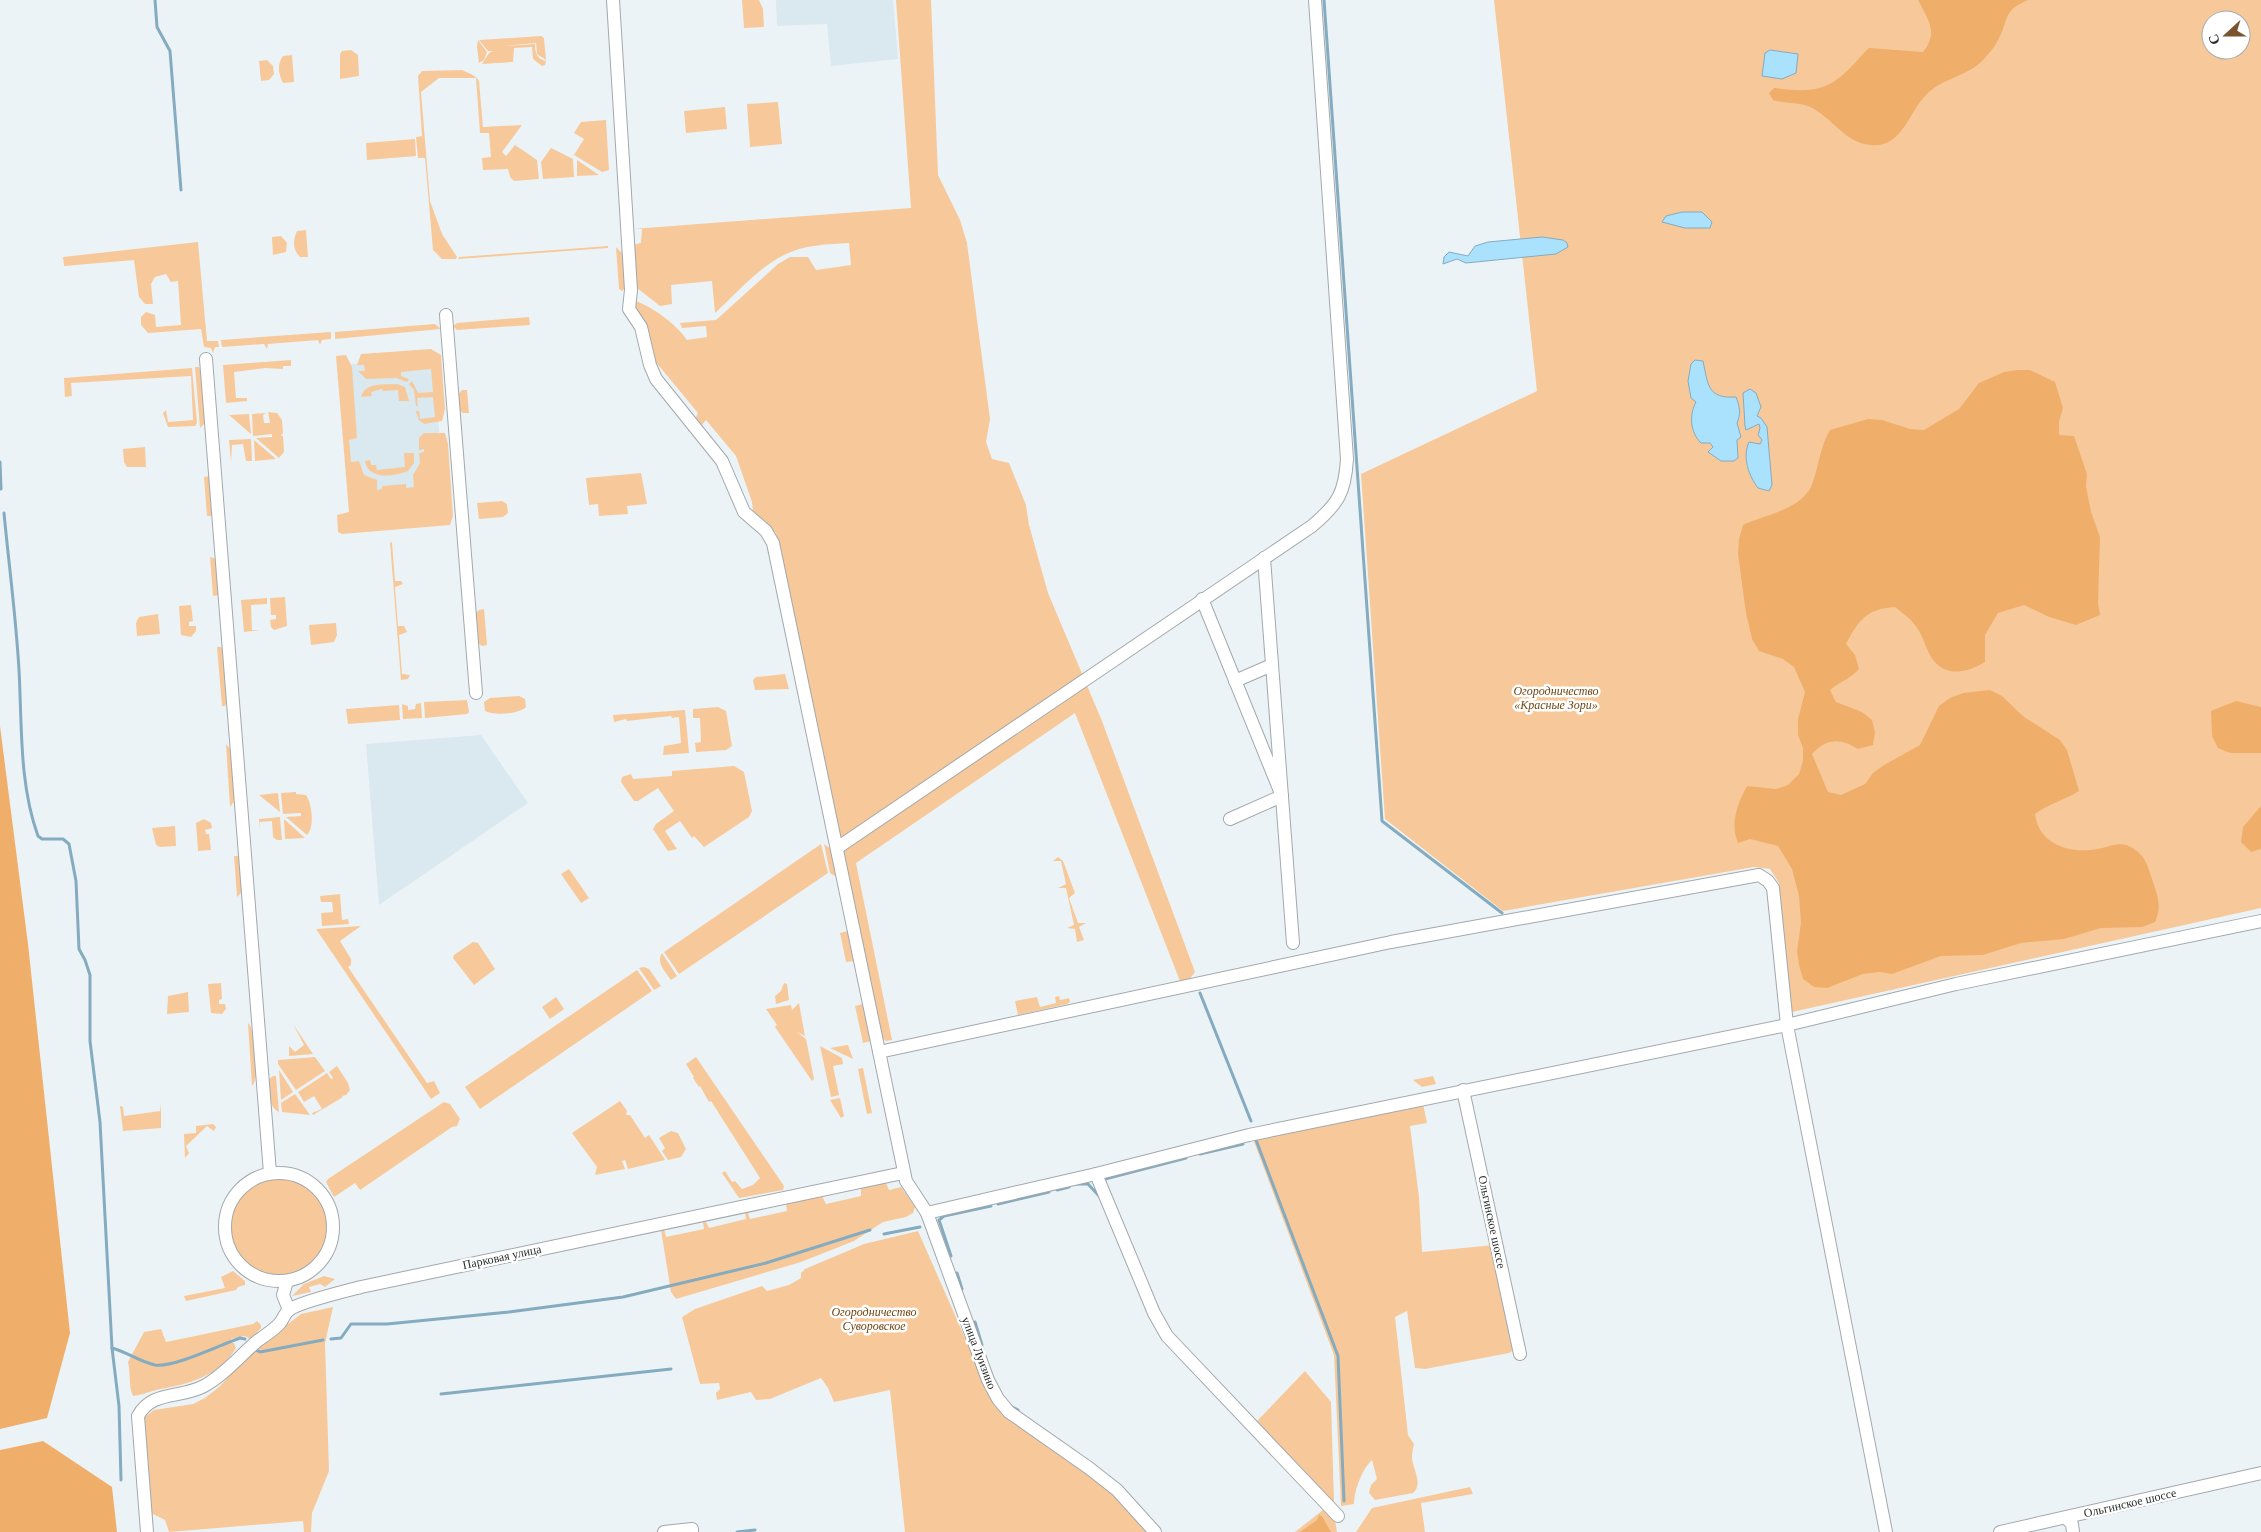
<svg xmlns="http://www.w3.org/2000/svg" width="2261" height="1532" font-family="Georgia,serif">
	<rect width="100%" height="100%" fill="#ecf3f6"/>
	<g fill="#dae8ef">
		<path d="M776 0H893L898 59 831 66 827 24 777 26Z"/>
		<path d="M365 363 434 366 445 507 350 514 347 364Z"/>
		<path d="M481 735 528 803 379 905 366 744Z"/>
	</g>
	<g fill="#f7c99a" fill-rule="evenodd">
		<path d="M742 0H759L763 9 764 27 744 28Z"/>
		<path d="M896 0H931L938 175 960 220 967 243 990 419 986 442 992 459 1009 463 1026 505 1029 525 1048 593 1102 721 1195 972 1189 980 1180 981 1075 713 856 863 892 1040 886 1041 880 1037 776 533 749 513 753 510 752 502 736 456 706 420 701 426 694 421 698 413 655 361 633 303 636 301C654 308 676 324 687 340L707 337 706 326 682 328 680 323 716 320 778 264 790 257H808L816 270 851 265 849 243C828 244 803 245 784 255 758 268 736 294 715 313L712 281 671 285 672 304 660 306 637 288 632 245 641 243 642 229H633L911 208Z"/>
		<path d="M1494 0H2261V908L1792 1012 1786 1003 1779 883 1770 869 1754 867 1503 911 1385 819 1361 474 1537 391ZM2211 20H2241V50H2211Z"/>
		<path d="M541 36 544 38 546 60 537 54 536 43 503 46 535 44C535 53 537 59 546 61L545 65 542 66 533 59 532 47 514 48 513 62 482 64 489 53 493 51H488L479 40Z"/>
		<path d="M478 40 487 52 484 60 479 63 477 46Z"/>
		<path d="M351 50 358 55 359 76 340 79V54L342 51Z"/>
		<path d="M292 55 294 82 283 83C278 73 277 65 283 56Z"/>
		<path d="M267 60 273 66 274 74 269 80 261 81 259 61Z"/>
		<path d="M462 70C468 73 476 75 479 81L483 127 522 125 502 152 506 156 515 145 537 160 539 179 514 181 510 177 508 169 483 170 482 158 491 157 489 133H480L476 78H439L421 92 430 201 442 234 457 257 456 259H442L433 250 425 158H418L416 137 422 136 418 76 422 71Z"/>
		<path d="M778 102 782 144 750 147 747 104Z"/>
		<path d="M725 107 727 129 686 133 684 111Z"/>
		<path d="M606 120 609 170 602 172 574 155 584 139 574 133 581 122Z"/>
		<path d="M415 139 416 156 367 160 366 143Z"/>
		<path d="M551 148 573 159 574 177 543 179 541 162Z"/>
		<path d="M577 160 599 175 577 176Z"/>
		<path d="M306 230 308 257H300C292 249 293 240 297 231Z"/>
		<path d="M281 236 287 243 286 252 273 255 272 237Z"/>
		<path d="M198 242 207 341H218L219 347H215L213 353 211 348 204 347 201 329 148 333 141 325V317L146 312 155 315 156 327 181 325 178 281 171 282 166 274 155 277 151 284 153 304H145L139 297 134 260 64 266 63 257Z"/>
		<path d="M608 246V248L458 259 459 257Z"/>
		<path d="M616 247 623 254 626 287 622 291 619 289Z"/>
		<path d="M529 317 530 325 457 330 453 326 457 323Z"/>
		<path d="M435 324 441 329 335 339V332Z"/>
		<path d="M331 332V339L322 340 320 345 318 340 268 344 267 349 264 344 222 347 221 340Z"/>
		<path d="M431 349 441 355 445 409 442 421 424 424 419 420 416 411H419L420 419 435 417 433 397 417 398 418 406H416L414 390 409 384 412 381 418 393 433 392 431 369 401 372V376L409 379 407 382 396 378 366 379 358 371H365L364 365H357L361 354Z"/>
		<path d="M346 355 352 367 357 438 349 440 351 462 359 461 364 475 377 480V490L382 489V486L406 484V488L414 487 413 475 420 463 419 453 424 452V449L419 450V438L424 433H445L448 444 453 516 450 525 342 534 338 532 337 515 349 512 336 356Z"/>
		<path d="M291 360V366H283V369L265 368 234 372 236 398H247V401L226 403 223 365Z"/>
		<path d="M195 367H199L202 372 205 423 200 428Z"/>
		<path d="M192 368 197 423 195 426 168 427 163 413 166 410 168 422 193 420 191 376 71 383 72 396 65 397 64 378Z"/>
		<path d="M397 384 405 387 409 401H399L398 390 383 391 382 389 371 392 372 396 361 397C365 382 383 385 397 384Z"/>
		<path d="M462 390H467L469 413H463L459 410 458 395Z"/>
		<path d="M268 412 277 413 282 420 283 433 281 436H283L284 452 279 458 256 438 272 437V434L253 436 252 414 266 413 263 415 264 423H270Z"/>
		<path d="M249 414 251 434 229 415Z"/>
		<path d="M251 439 252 461H246L243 444 232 445 231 462 229 440Z"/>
		<path d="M254 440 276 459 255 461Z"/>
		<path d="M145 447 146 467H127L124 462 123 449Z"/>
		<path d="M404 453H414V463L408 471C393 477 368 480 365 461L370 460 371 465H376L377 470 405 467Z"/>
		<path d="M641 473 647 504 627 506 628 514 599 516 598 504 589 505 586 478Z"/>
		<path d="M210 476 213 510 211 516H207L204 477Z"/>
		<path d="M502 501 507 504 508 513 503 517 479 519 477 503Z"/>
		<path d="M392 542 395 581H401L403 584 395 587 398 626H404L407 632 399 635 402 674 410 675 408 679 401 680 390 543Z"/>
		<path d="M210 557 216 559 219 595 213 596Z"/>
		<path d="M285 597 287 626 274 630 271 627 270 620 276 619V615H271L270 598Z"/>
		<path d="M267 598V604L251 605 252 630H260L244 632 241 600Z"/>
		<path d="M191 605 193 621 189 622V626H196V631L191 637 181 635 179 606Z"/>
		<path d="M484 609 487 645 482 646 477 642 475 614 479 610Z"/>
		<path d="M158 614 160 634 137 636 136 623 139 617Z"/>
		<path d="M336 623 337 635 334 642 311 645 309 625Z"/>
		<path d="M217 647H221L223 650 228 699 225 706H222Z"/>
		<path d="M785 674 789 689 755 690 753 680 756 677Z"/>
		<path d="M519 696 525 699 526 707C519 714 494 716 485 711L484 702 490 698Z"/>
		<path d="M467 700 469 712 467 714 425 718 424 702Z"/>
		<path d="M421 703 422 718 403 719 402 704 408 706V710L415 709 416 704Z"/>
		<path d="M399 705 400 720 348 724 346 709Z"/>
		<path d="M718 707 726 711 732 746 726 750 696 752 695 743 701 742 700 718H693V709Z"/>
		<path d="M685 710 689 753 663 755 664 746 681 743 679 717 672 718 671 716 627 721 626 719 614 722 613 715Z"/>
		<path d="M226 744 231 750 235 800 230 807Z"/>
		<path d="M734 766 744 772 752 811 749 817 704 847 694 836 692 838 680 821 665 831 677 849 668 851 653 829 656 824 674 811 658 788 638 801H634L621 782 622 777 631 774 633 779 672 776V771Z"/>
		<path d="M296 792V794L306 795C312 803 315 828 307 835L286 817 301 816V813L283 814 281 793Z"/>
		<path d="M278 793 280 812 259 795Z"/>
		<path d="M280 817 282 840H277L273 837 272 821 260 822V829L259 819Z"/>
		<path d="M204 819 211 823 212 828 205 830 206 834H209L211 850 198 851 196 823Z"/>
		<path d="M284 819 305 838 285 839Z"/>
		<path d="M175 826 176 846 160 847 156 845 152 828Z"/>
		<path d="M821 844 828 873 679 974 664 952Z"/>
		<path d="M824 844 831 849 837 877 830 873Z"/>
		<path d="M234 856H240L242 892 237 897Z"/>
		<path d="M1058 857 1063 861 1075 893 1069 898 1078 923H1086L1079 927 1084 940 1077 942 1075 929 1067 928 1074 925 1066 888H1058L1066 884 1061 861H1053Z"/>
		<path d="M569 869 589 898 581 903 561 874Z"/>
		<path d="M340 894 342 920 348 919 349 924 322 926 321 913 333 912 332 902H321L320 896Z"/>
		<path d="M361 926 340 941 351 959V965L348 967 427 1083 434 1081 440 1093 431 1099 316 929Z"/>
		<path d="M848 931 855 961 846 962 840 933Z"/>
		<path d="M473 942 478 943 495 969 474 985 453 958 454 955Z"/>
		<path d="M662 953 677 976 671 980C665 971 656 963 662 953Z"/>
		<path d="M644 967 649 969 661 986 654 990 639 968Z"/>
		<path d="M637 970 652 991 480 1109 465 1087Z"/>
		<path d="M221 983 222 999 219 1000V1004H225L226 1009 222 1014 211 1013 208 984Z"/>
		<path d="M784 983 787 984 789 1000 776 1004 775 996 781 991Z"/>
		<path d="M188 992 189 1012 167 1014 168 996Z"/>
		<path d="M1059 996 1060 1000 1069 998 1070 1002 1067 1004 1018 1015 1015 1001 1037 997 1040 1007 1056 1003 1055 997Z"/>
		<path d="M556 997 564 1009 550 1019 542 1007Z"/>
		<path d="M799 1003 805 1036 797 1032 806 1039 814 1079 812 1081 775 1027 777 1025 766 1009 791 1005 792 1010Z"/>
		<path d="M863 1004 871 1041 863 1043 855 1006Z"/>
		<path d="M248 1023C256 1029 260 1079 252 1086Z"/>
		<path d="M293 1024 313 1054 289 1056V1046L295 1052 304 1045Z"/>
		<path d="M848 1045 853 1059 830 1048 847 1045Z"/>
		<path d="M820 1046 842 1058 843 1064 833 1066 839 1095 831 1097Z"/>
		<path d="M315 1057 325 1071 296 1090 278 1064V1060Z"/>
		<path d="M696 1057 784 1186 783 1190 739 1198 722 1173 725 1171 732 1182 735 1181 742 1189 753 1185 760 1178 711 1101 709 1102 700 1086 699 1087 693 1078 694 1077 686 1064Z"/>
		<path d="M337 1066 348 1083 350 1090 346 1095 342 1096 343 1097 313 1115 312 1113 322 1109 314 1096 304 1102 298 1092 327 1073 331 1079 333 1078 329 1072Z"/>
		<path d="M863 1068 872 1113 867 1114 858 1069Z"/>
		<path d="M279 1070 293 1092 281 1100Z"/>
		<path d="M273 1076H276L279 1112C267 1106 270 1091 269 1079Z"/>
		<path d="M1433 1076 1436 1084 1422 1087 1413 1080Z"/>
		<path d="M295 1094 310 1115 282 1112 281 1103Z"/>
		<path d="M840 1098 844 1116 841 1118 830 1100Z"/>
		<path d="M620 1101 627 1111 626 1115H630L645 1138 649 1135 665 1160 628 1169 625 1160 622 1161 625 1169 595 1175 597 1167 572 1133Z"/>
		<path d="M444 1102 450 1104 460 1119 457 1126 452 1127 360 1190 355 1183 334 1197 326 1182 328 1179Z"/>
		<path d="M161 1104V1128L123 1131 120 1106 123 1107 124 1116 160 1111Z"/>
		<path d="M1423 1104 1427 1123 1410 1126 1419 1197 1422 1252 1494 1245 1514 1350 1509 1353 1425 1369 1415 1368 1407 1311 1395 1317 1408 1435 1414 1444C1413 1448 1412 1453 1412 1457 1412 1468 1424 1484 1413 1493L1375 1500 1369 1493 1371 1485 1377 1479 1372 1460C1362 1469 1354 1491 1354 1504L1341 1506 1334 1355 1253 1139Z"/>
		<path d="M213 1124 216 1127 214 1131 207 1126 186 1146 189 1153 185 1158 184 1134 196 1133V1126Z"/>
		<path d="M671 1131 678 1133 686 1149 681 1157 668 1160 662 1151 665 1148 659 1138Z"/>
		<circle cx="279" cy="1227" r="49"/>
		<path d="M886 1183 889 1190 901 1187 915 1207 913 1213 906 1217 883 1222 854 1241 801 1262 676 1299 671 1292 661 1230 664 1229 666 1237 704 1229 703 1222 705 1220 709 1228 746 1219 745 1212 748 1213 750 1219 787 1211 786 1204 822 1196 826 1204 861 1196V1188Z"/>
		<path d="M918 1231 987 1388 1039 1437 1108 1490 1148 1532H905L890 1390 834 1402 828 1388 821 1378 770 1399 756 1400 751 1392 717 1400 716 1393 720 1389 719 1383 700 1384 682 1317 695 1309 762 1286 767 1291 789 1285 801 1278V1273L805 1269 864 1244Z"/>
		<path d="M233 1271 245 1281V1285L238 1287 236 1290 186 1301 184 1296 225 1288 221 1277Z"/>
		<path d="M324 1276 335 1279 325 1287 320 1284 309 1287 311 1292 292 1296 304 1284Z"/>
		<path d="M333 1307 325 1343 329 1471 312 1513 311 1532H304L303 1521 169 1532 165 1520 149 1512 144 1418 154 1410 193 1404 205 1398 219 1387 253 1351 301 1314Z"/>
		<path d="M257 1321 261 1325V1328L251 1339 244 1336 231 1339V1343H234L236 1348C218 1378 187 1384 156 1390 148 1392 141 1395 133 1396 128 1385 131 1374 128 1362L144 1332 161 1329 166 1342 253 1324Z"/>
		<path d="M1305 1371 1331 1402 1334 1502 1331 1505 1256 1424 1258 1420Z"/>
		<path d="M1470 1487 1473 1494 1421 1503 1425 1532H1356L1372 1508Z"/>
		<path d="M1323 1510 1335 1520 1337 1532H1295Z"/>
	</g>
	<g fill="#efaf6b">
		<path d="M1918 0H2028C2001 12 2010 19 1998 40 1995 47 1989 53 1984 59 1969 76 1942 78 1926 95 1908 113 1902 149 1870 145 1845 143 1832 117 1810 107 1798 102 1786 104 1773 100L1769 93 1774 88C1807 92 1826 93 1850 68 1857 61 1862 54 1869 48L1923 52C1939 32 1928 20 1918 0Z"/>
		<path d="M2017 370H2030L2055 382 2063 408 2059 422V435L2074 436 2087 474 2086 486 2091 512 2100 537 2098 603 2100 615 2076 625 2049 617 2024 605 1998 613 1985 635V662C1969 672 1947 678 1933 660 1926 650 1923 635 1915 625 1910 618 1902 613 1895 607 1866 609 1859 620 1846 644L1855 655 1859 669C1850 679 1839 682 1830 690L1836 702 1862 712 1872 720 1875 732 1873 745 1858 749C1840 738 1827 738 1812 754L1828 792 1841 795 1865 784 1873 773 1884 765 1920 745 1939 706 1950 698 1963 693 1990 690 2002 696 2024 717 2060 740 2067 750 2079 791C2065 800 2048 804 2035 814 2039 845 2070 854 2098 849 2112 846 2121 840 2134 849 2146 856 2149 870 2153 882 2158 897 2162 907 2155 922L2142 927 2101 928 2064 939 2021 943 1983 955 1941 956 1892 974 1879 972 1863 974 1827 988 1814 987 1803 979 1799 965 1797 951 1801 923 1799 896 1792 869 1778 846 1750 839 1738 843C1730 824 1737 804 1747 786L1776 789 1788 785 1799 774 1803 761V748L1798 735V719L1805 692 1794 667 1783 659 1759 651 1752 639 1746 613 1738 554 1739 539 1743 525C1767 514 1804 509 1813 482 1819 464 1820 447 1830 430L1868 419 1882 420 1910 429 1924 430 1959 409 1979 383 2004 372Z"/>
		<path d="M2236 701 2261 707V753H2230L2218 748 2212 736 2211 711Z"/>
		<path d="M0 726 28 944 70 1333 47 1418 0 1429Z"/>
		<path d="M2261 806V849L2251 852 2241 842 2243 827Z"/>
		<path d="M43 1441 112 1487 117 1532H0V1450Z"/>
		<path d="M1319 1515 1322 1516 1331 1532H1300L1317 1520Z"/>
	</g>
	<g fill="#aae1fd" stroke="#84abbf">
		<path d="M1770 50 1798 54 1796 73 1782 79 1762 76 1765 53Z"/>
		<path d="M1682 212H1702L1712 222 1710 228H1685L1662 222 1666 216Z"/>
		<path d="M1542 237 1563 240 1567 243 1568 247 1556 254 1466 263 1457 259 1443 264 1444 257 1449 252 1468 256 1475 246 1488 242Z"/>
		<path d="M1695 360 1703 361C1708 384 1707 399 1736 397 1740 407 1741 414 1737 423L1741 437 1737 440 1738 458 1734 461H1721L1708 452 1713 447 1710 443H1701C1690 432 1689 415 1696 402L1691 398 1688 381 1691 364Z"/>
		<path d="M1750 389 1756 393 1761 407 1757 416 1761 418 1767 427 1772 485 1769 491 1758 488C1749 476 1742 458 1749 442L1760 444 1762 440 1758 435 1760 428 1759 424 1746 430 1745 426 1743 393Z"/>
	</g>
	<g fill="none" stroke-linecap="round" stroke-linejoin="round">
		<g stroke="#84abbf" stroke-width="3">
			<path d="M155 0 157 27 170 51 181 190"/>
			<path d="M1324 0 1382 821 1502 913"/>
			<path d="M0 462 1 489"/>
			<path d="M4 513C9 566 16 617 19 670 22 724 19 784 38 836L42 839H63L69 844 76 881 79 949 85 960 90 975V1041L100 1122 112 1348 119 1406 121 1480"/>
			<path d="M1200 993 1251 1121"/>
			<path d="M1256 1140 1338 1356 1344 1501"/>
			<path d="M1200 1154 1243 1144"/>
			<path d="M1105 1179 1186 1158"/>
			<path d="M1077 1184H1088L1100 1197"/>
			<path d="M1057 1190 1069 1187"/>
			<path d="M998 1204 1049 1192"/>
			<path d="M884 1234 920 1227"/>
			<path d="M951 1256 939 1220 944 1216 991 1206"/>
			<path d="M957 1273 962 1289"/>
			<path d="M975 1322 982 1345"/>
			<path d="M331 1339 341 1338 351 1324H387L509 1312 623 1297 766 1263 870 1230"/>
			<path d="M112 1348C127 1352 140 1362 155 1365 173 1368 220 1345 240 1338L245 1339"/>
			<path d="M256 1350 260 1352 323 1340"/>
			<path d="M441 1394 671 1369"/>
			<path d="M1010 1406 1018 1410"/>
			<path d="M737 1532 755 1530"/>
		</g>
		<g stroke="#a2a8ab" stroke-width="14">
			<g id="street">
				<path d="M613 0 631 290 629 309 641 327 650 365 656 379 722 461 744 512 766 531 773 543 906 1181 927 1213 988 1380 998 1399 1009 1412 1089 1468 1117 1490 1155 1532"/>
				<path d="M446 315 476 693"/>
				<path d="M206 359 270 1173"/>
				<path d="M1264 558 1293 943"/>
				<path d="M1202 599 1282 796 1230 819"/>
				<path d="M1235 681 1272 665"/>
				<path d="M837 848 1312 526C1338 504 1345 493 1347 459L1315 0"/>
				<path d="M879 1052 1391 942 1759 875 1768 881 1773 888 1787 1025 1886 1532"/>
				<path d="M1463 1090 1520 1354"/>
				<circle cx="279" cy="1227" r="54"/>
				<path d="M1096 1174 1154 1313 1167 1336 1338 1516"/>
				<path d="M927 1213 1096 1174 1249 1135 1787 1025 1956 984 2261 921"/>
				<path d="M287 1281 283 1295 289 1310"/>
				<path d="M2066 1518 2072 1524 2073 1532"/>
				<path d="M147 1532 138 1416C152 1390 180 1399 204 1386 224 1375 239 1357 256 1342 264 1336 274 1330 280 1323 283 1319 285 1313 289 1310 299 1302 346 1291 361 1287L903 1173"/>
				<path d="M664 1532 692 1529V1532"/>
				<path d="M2000 1532 2261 1473"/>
			</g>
		</g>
		<use href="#street" stroke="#fff" stroke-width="12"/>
	</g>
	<g text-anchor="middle" stroke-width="5" stroke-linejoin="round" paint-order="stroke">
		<g font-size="12" font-style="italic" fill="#704612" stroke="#fff">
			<text x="1556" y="695">Огородничество<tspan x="1556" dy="14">«Красные Зори»</tspan></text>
			<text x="874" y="1316">Огородничество<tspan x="874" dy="14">Суворовское</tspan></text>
		</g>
		<g font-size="12" fill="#2b2e2f" stroke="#fff">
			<text transform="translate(1492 1222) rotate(78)" y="4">Ольгинское шоссе</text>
			<text transform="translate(502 1257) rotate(-12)" y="4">Парковая улица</text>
			<text transform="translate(979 1353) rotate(69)" y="4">улица Луизино</text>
			<text transform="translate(2130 1503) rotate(-13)" y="4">Ольгинское шоссе</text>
		</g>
	</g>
	<g transform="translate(2226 35) rotate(249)"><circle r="24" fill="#ffffff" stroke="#aaabac"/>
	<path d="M0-4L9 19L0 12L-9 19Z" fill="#78552e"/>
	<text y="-8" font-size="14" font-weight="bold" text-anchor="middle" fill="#2b2e2f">С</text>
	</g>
</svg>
